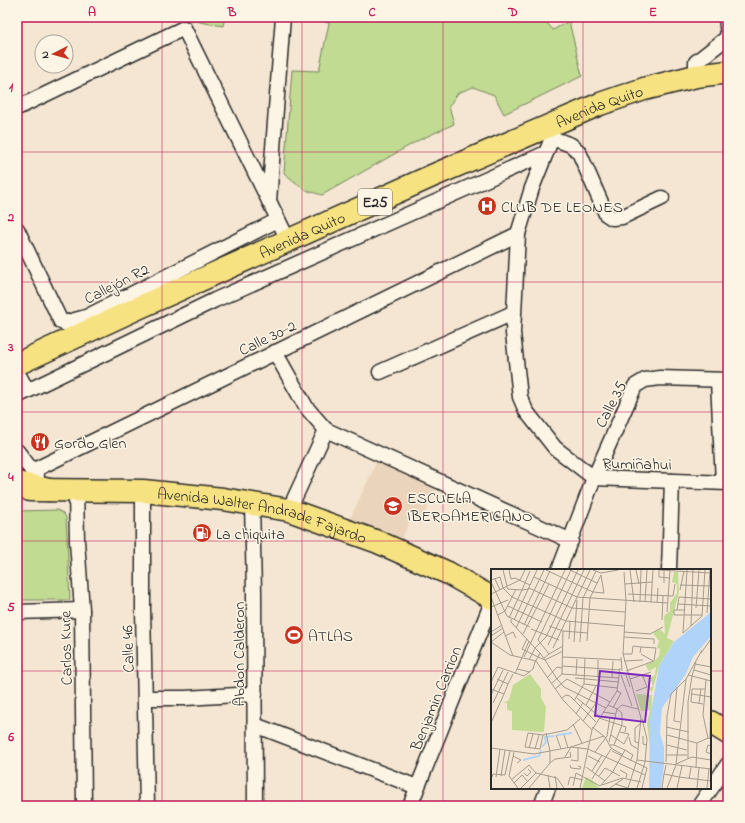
<svg xmlns="http://www.w3.org/2000/svg" width="745" height="823" font-family="'Indie Flower',sans-serif">
	<rect width="100%" height="100%" fill="#f4e6d2"/>
	<filter id="ink" filterUnits="userSpaceOnUse"><feTurbulence type="fractalNoise" baseFrequency=".025" numOctaves="2"/><feDisplacementMap in="SourceGraphic" scale="8" xChannelSelector="R" yChannelSelector="G"/><feConvolveMatrix kernelMatrix="1 2 1 2 8 2 1 2 1" color-interpolation-filters="sRGB"/></filter>
	<g filter="url(#ink)">
		<path fill="#ead4bb" d="M379 457 438 484 420 524 410 521 402 538 350 519Z"/>
		<g fill="#c1db92" stroke="#76835e">
			<path d="M176 17H225L223 26 176 18Z"/>
			<path d="M314 17H542L553 30 569 21 582 76 504 114 494 95 473 87 458 93 449 106 454 124 419 140 322 195 305 190 284 173 292 70 319 71 329 23 314 19Z"/>
			<path d="M57 510 63 513 66 517 70 600H17V511Z"/>
		</g>
		<g fill="none" stroke-linecap="round" stroke-linejoin="round">
			<g stroke="#2b2b2b" stroke-width="17">
				<g id="street">
					<path d="M283 17 269 201 289 242"/>
					<path d="M696 76V62L728 37 726 17"/>
					<path d="M17 108 184 28 269 201"/>
					<path d="M548 126 552 138 532 188 518 234 513 333 520 397 526 411 555 448 594 478 635 386 645 380 660 378 728 380"/>
					<path d="M552 138 571 145 579 152 606 214 612 218 622 217 662 198"/>
					<path d="M17 229 61 322 64 323 86 317 278 220"/>
					<path d="M275 352 306 407 326 430"/>
					<path d="M17 372 27 390"/>
					<path d="M380 372 513 313"/>
					<path d="M718 381 723 482"/>
					<path d="M17 396 215 300 546 153"/>
					<path d="M17 451 37 477"/>
					<path d="M32 471 518 234"/>
					<path d="M76 490 77 541 82 610 84 806"/>
					<path d="M143 491V609L147 806"/>
					<path d="M252 503 254 592 255 806"/>
					<path d="M289 510 326 430 571 541"/>
					<path d="M559 570 594 478 728 483"/>
					<path d="M669 570 672 481"/>
					<path d="M17 612 82 610"/>
					<path d="M145 698H185L255 694"/>
					<path d="M255 725 417 787"/>
					<path d="M410 806 492 602"/>
					<path d="M541 806 548 788"/>
					<path d="M699 806 728 764"/>
				</g>
			</g>
			<g stroke="#2b2b2b" stroke-width="25">
				<g id="primary">
					<path id="s1" d="M30 490 143 491 223 499 289 510 378 542 448 573 492 598"/>
					<path d="M710 722 728 733"/>
				</g>
			</g>
			<g stroke="#2b2b2b" stroke-width="25">
				<g id="highway">
					<path id="s2" d="M17 364 138 308 432 176 600 104 644 89 696 76 728 72"/>
					<path d="M17 483 49 490"/>
				</g>
			</g>
			<use href="#street" stroke="#fcf5e5" stroke-width="14"/>
			<use href="#primary" stroke="#f7e281" stroke-width="22"/>
			<use href="#highway" stroke="#f7e281" stroke-width="22"/>
		</g>
	</g>
	<path fill="none" stroke="#c2185b" stroke-width="1" stroke-opacity="0.55" d="M162 17V806M302 17V806M443 17V806M583 17V570M17 152H728M17 282H728M17 412H728M17 541H728M17 671H492M710 671H728M583 788V806"/>
	<defs>
		<g id="hospital-disc" transform="scale(1)"><circle r="9.5" fill="#c8321e" stroke="#fcf5e5"/><path d="M-5-5h3v3.5h4V-5h3V5h-3V1.5h-4V5h-3Z" fill="#fff"/></g>
		<g id="restaurant-disc" transform="scale(1)"><circle r="9.5" fill="#c8321e" stroke="#fcf5e5"/><path d="M-5-6h1v4h1v-4h1v4h1v-4h1v5L-1.5 .5V6h-2V.5L-5-1ZM5-6V6H3V1.5H1.5Q1.5-4 5-6Z" fill="#fff"/></g>
		<g id="school-disc" transform="scale(1)"><circle r="9.5" fill="#c8321e" stroke="#fcf5e5"/><path d="M0-5L7-2L0 1L-7-2ZM-4 1L0 2.5L4 1V4Q0 6-4 4Z" fill="#fff"/></g>
		<g id="fuel-disc" transform="scale(1)"><circle r="9.5" fill="#c8321e" stroke="#fcf5e5"/><path d="M-5.5-6h7V0h2V4h1.3V-2.5L3-4.5l.8-.8L6-3V5H2.5V1h-1V6h-7ZM-4.2-4.7v3.2H.2V-4.7Z" fill="#fff"/></g>
		<g id="stadium-disc" transform="scale(1)"><circle r="9.5" fill="#c8321e" stroke="#fcf5e5"/><path d="M0-5a6.5 5 0 1 0 0 10a6.5 5 0 1 0 0-10ZM-3.5-1.8h7v3.6h-7Z" fill="#fff"/></g>
	</defs>
	<g fill-rule="evenodd">
		<use href="#hospital-disc" x="487" y="206"/>
		<use href="#restaurant-disc" x="40" y="442"/>
		<use href="#school-disc" x="393" y="506"/>
		<use href="#fuel-disc" x="202" y="533"/>
		<use href="#stadium-disc" x="294" y="635"/>
	</g>
	<g text-anchor="middle" stroke-width="3" stroke-linejoin="round" paint-order="stroke">
		<rect fill="#fcf5e5" stroke="#6a6863" stroke-width="1" x="358" y="189" width="34" height="26" rx="3"/>
		<g font-size="15" font-weight="bold" fill="#2b2b2b">
			<text x="375" y="207">E25</text>
		</g>
		<g font-size="16" fill="#2b2b2b" stroke="#fcf5e5">
			<text dy="6" stroke="none"><textPath href="#s2" startOffset="637">Avenida Quito</textPath></text>
			<text dy="6" stroke="none"><textPath href="#s2" startOffset="313">Avenida Quito</textPath></text>
			<text transform="translate(116 283) rotate(-27)" y="6">Callejón R2</text>
			<text transform="translate(267 337) rotate(-26)" y="6">Calle 30-2</text>
			<text transform="translate(610 404) rotate(-63)" y="6">Calle 35</text>
			<text transform="translate(637 463) rotate(1)" y="6">Rumiñahui</text>
			<text dy="6" stroke="none"><textPath href="#s1" startOffset="235">Avenida Walter Andrade Fajardo</textPath></text>
			<text transform="translate(65 648) rotate(-91)" y="6">Carlos Kure</text>
			<text transform="translate(127 649) rotate(-92)" y="6">Calle 46</text>
			<text transform="translate(238 654) rotate(-90)" y="6">Abdon Calderon</text>
			<text transform="translate(435 698) rotate(-68)" y="6">Benjamin Carrion</text>
		</g>
		<g font-size="16" fill="#2b2b2b" stroke="#fcf5e5" text-anchor="start">
			<text x="501" y="212">CLUB DE LEONES</text>
			<text x="54" y="448">Gordo Glen</text>
			<text x="407" y="503">ESCUELA<tspan x="407" dy="18">IBEROAMERICANO</tspan></text>
			<text x="216" y="539">La chiquita</text>
			<text x="308" y="641">ATLAS</text>
		</g>
	</g>
	<g transform="translate(491 569)">
		<rect width="220" height="220" fill="#f4e6d2"/>
		<path d="M183 3H187L188 23 176 69 183 72 168 97 161 123 160 186 156 154 159 141 150 142 145 125 161 126 160 121H156L162 117 159 109 164 106 165 98 158 102 154 96 164 92 168 87 169 80 166 79 168 72 162 64 169 60 174 65 173 47 179 42V34L186 24V15L181 13ZM39 105 50 120V129L55 138 53 163 21 161V142L16 141V134H12L18 131 22 116ZM95 208 101 211 108 219H91Z" fill="#c1db92"/>
		<path d="M220 43V67L202 88 195 105 171 139 169 164 173 178V196L170 219H158L159 149 168 97 183 73Z" fill="#b0d4f9"/>
		<path fill="none" stroke="#b0d4f9" stroke-width="2" d="M66 166 81 164M51 178 55 173 54 168 63 167M32 191 48 187 50 181"/>
		<path fill="none" stroke="#a49b8f" stroke-width="1" d="M12 1 16 17M18 1 20 10 24 9 39 16M55 1 102 23 113 24M79 1 106 14M102 1 110 4 127 1M139 1 143 33M145 1 148 15M168 1 220 4M168 1V8L179 9M173 1V14M133 3 135 32 132 85 150 149 146 191 220 200M110 6 113 24M43 8 86 28 177 34M4 10 9 21M0 11 9 8 12 19 21 28M0 13 16 47 39 58M134 15 161 13M189 16 220 17M15 17 17 20 31 21 39 2M38 19 81 39 134 43M189 21 193 2M0 25 29 11 34 1M137 25 182 27 184 15M0 28 22 87M21 28 75 52 133 57M149 33 150 1M154 33 156 1M160 33 162 1M166 34 167 19M187 35 220 37M17 37 51 53M0 38 17 31M205 39 208 1M186 41 188 28 220 30M194 41H183V46H211M176 43 179 1M216 44 219 1M7 46 14 42 25 20M18 49 31 21 38 20M20 50V53L44 79 55 68 87 1M23 51 46 1M171 51 172 27M33 56 59 2M58 57 72 62 97 64M200 57 202 1M25 59 53 1M40 60 68 71M0 63 11 56M13 63 0 73 19 86 45 92 72 131 101 161M133 63 159 65 172 58M192 64 211 47 214 1M192 64 196 1M32 65 58 15M0 67 12 59M14 67 22 63 25 69M133 68 163 70V75M36 70 31 80 41 85 38 91M78 70 79 52M96 72 99 29 110 6M83 73 86 31M89 73 92 29 105 2M57 76 93 1M62 79 99 1M72 82 54 91 66 110 73 118 115 139M210 84 220 70M58 85 72 77M132 85H141L142 77 150 78 149 84M150 85 162 92M33 88 74 1M72 88 130 91M130 88 131 102M53 89 58 85 47 71 80 1M133 92 152 91M204 95 220 98M71 97 129 101M26 100 38 72M203 101 220 106M135 102 163 92 165 79 150 78M24 105 26 100 39 103M71 105 128 109M85 106 86 90M130 106 141 137M135 106 139 118M197 106 201 107 205 93M121 108 122 92M56 109 66 98 71 99M84 109 128 113M107 109V91M6 110 17 115 22 105M76 110 119 133M139 110 160 103M215 111 212 146 217 169 220 170M0 113 7 98 33 107 42 100 44 93 47 88 49 84 54 91 47 88 41 85 44 79 49 84M60 115 71 105 72 62M93 115 126 119M186 118 183 152 189 153M0 120 13 125 17 115M64 120 76 110M145 122 156 118 151 105M201 125 220 128M0 126 12 101M71 129 75 126 79 127 105 153M86 129 109 148M83 132 93 115 94 89M2 134 17 103M208 134 210 120M212 135 200 133 201 120H214M95 136 105 117M117 136 126 140 118 173M122 139 130 124 126 122M112 143 125 145M85 145 92 134M108 149 135 158 134 163M151 150 156 170 154 193M92 152 105 134M0 154 13 125M82 155 91 174M101 158 114 168 120 179 132 186M175 158 198 163M55 164 59 182V194M65 166 70 180M73 166 77 179M120 166 133 175 138 165 129 163M176 166 206 174M152 167V175L156 176M138 168 140 176 147 180M219 170 220 112M148 174 144 173V159L149 155M206 174 217 169M119 176H123L131 156V144L126 140 131 136 147 140M176 176 196 181M220 177 217 176 215 183 220 185M0 179 43 185 80 178 113 167M38 179 42 165M44 180 48 166M49 180 34 178 37 164 52 166 76 161 89 150M49 180 52 166M134 181 142 186 139 192M121 182 156 199 151 219M23 183 18 207 27 219M104 183 116 167 119 148M175 186H196M22 187 30 191 26 194M97 187 109 193M74 188 80 178 97 180 154 206M197 189V133L201 107 220 112M80 191 87 192V178M175 193 176 147 180 125 195 110 211 81M185 195 195 110M185 195 201 188 220 191M79 196 80 199 89 200 90 198 87 197M175 196 173 205 188 208M95 198 114 212M205 199 206 174M129 201 136 205 135 209M101 202 111 186M33 204 36 207 40 203 37 200M57 206 59 219M10 207 14 181M64 207 66 219M108 207 114 199 129 207M1 208 2 205 14 206 19 182M5 208 9 180M188 208 220 212M101 210 120 180M198 210 200 198M20 211 38 196 45 204 66 209 73 219M23 214 31 206 37 213M124 215 137 219M77 216 79 208 92 211M111 216 131 209 150 213M82 217 85 204 109 217M109 217 121 204 134 181 123 176M30 219 45 204M38 219 59 194 64 190 80 188 79 183M89 219 101 161 126 122 129 99M119 219 132 210M137 219 146 191M146 219 154 193M171 219 173 205M176 219 185 196M186 219 191 197M206 219 208 199M216 219 218 200"/>
		<path fill="#7b2cbf" fill-opacity="0.15" stroke="#7b2cbf" stroke-width="2" d="M109 102 159 107 154 153 104 147Z"/>
		<rect width="220" height="220" fill="none" stroke="#2b2b2b" stroke-width="2"/>
	</g>
	<rect width="745" height="823" fill="none" stroke="#fcf5e5" stroke-width="44"/>
	<g transform="translate(54 54) rotate(264)"><circle r="19" fill="#fcf5e5" stroke="#a8a49b"/>
	<path d="M0-3L7 15L0 10L-7 15Z" fill="#c8321e"/>
	<text y="-6" font-size="11" font-weight="bold" text-anchor="middle" fill="#2b2b2b">N</text>
	</g>
	<rect x="22" y="22" width="701" height="779" fill="none" stroke="#c2185b" stroke-width="1.5"/>
	<g font-size="13" text-anchor="middle" font-weight="bold" fill="#c2185b">
		<text x="92" y="16">A</text>
		<text x="232" y="16">B</text>
		<text x="372" y="16">C</text>
		<text x="513" y="16">D</text>
		<text x="653" y="16">E</text>
		<text x="11" y="91">1</text>
		<text x="11" y="221">2</text>
		<text x="11" y="351">3</text>
		<text x="11" y="481">4</text>
		<text x="11" y="611">5</text>
		<text x="11" y="741">6</text>
	</g>
</svg>
